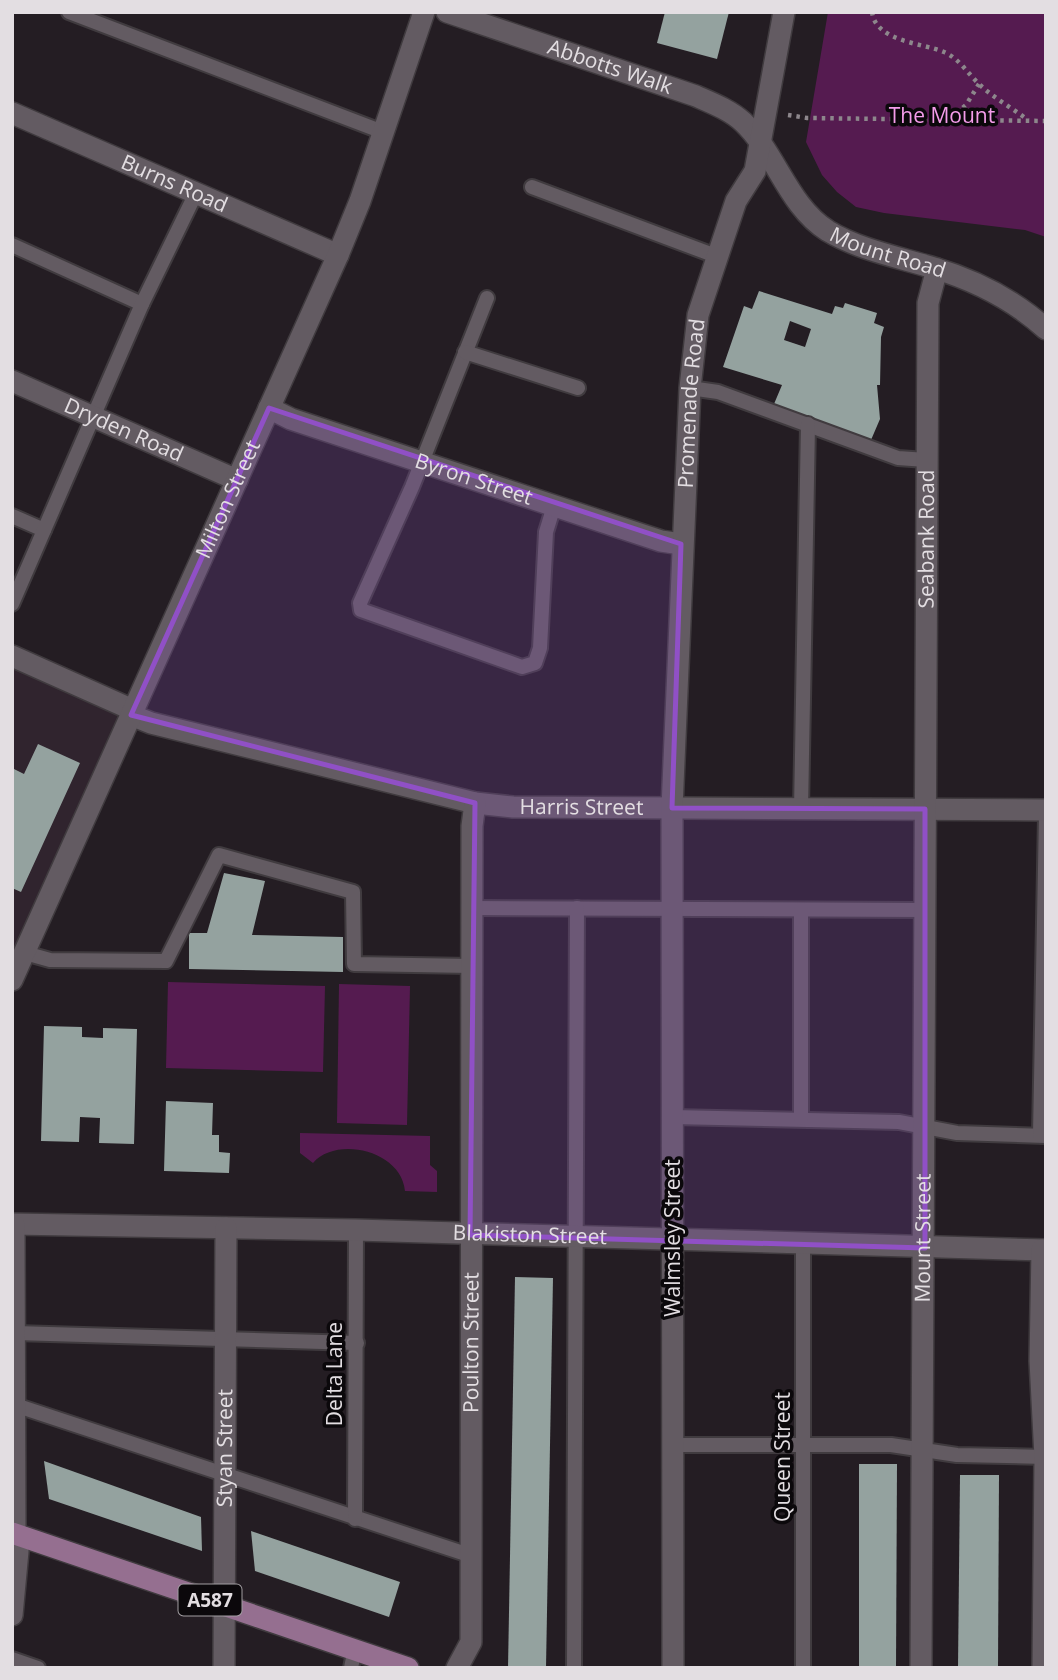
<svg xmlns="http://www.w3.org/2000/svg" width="1058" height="1680" font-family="'Open Sans',sans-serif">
	<rect width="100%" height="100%" fill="#241d23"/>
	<path fill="#30242e" d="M12 657 133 710 25 953 12 947Z"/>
	<g fill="#551b50">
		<path d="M828 12H1046V237L1025 230 884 213 856 207 837 192 822 175 806 142Z"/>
		<path d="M168 982 325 986 323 1072 166 1068Z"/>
		<path d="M339 984 410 986 407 1125 337 1123Z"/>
		<path d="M300 1133 430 1136V1165L437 1171V1192L405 1191C401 1150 336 1136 313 1163L300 1153Z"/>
	</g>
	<g fill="#94a29f" fill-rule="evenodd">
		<path d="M665 12H729L717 59 657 43Z"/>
		<path d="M759 291 832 314 835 306 843 308 845 303 877 313 874 323 884 327 881 337 880 385H877L880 419 871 440 774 404 782 385 723 367 744 306 752 309ZM790 321 811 329 805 347 784 340Z"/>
		<path d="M38 744 80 763 21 892 12 888V768L24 774Z"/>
		<path d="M224 873 265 881 252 935 343 937V972L189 969V933H207Z"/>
		<path d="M44 1026 82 1027V1037L103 1038V1028L137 1029 134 1144 99 1143 100 1118 80 1117 79 1142 41 1141Z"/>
		<path d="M166 1101 213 1103 212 1135H219V1152L230 1153 229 1173 164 1171Z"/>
		<path d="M515 1277 553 1278 546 1668H508Z"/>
		<path d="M44 1461 201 1517 202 1551 49 1499Z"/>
		<path d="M859 1464H897L896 1668H859Z"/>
		<path d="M960 1475H999L998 1668H958Z"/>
		<path d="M251 1531 400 1582 389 1617 255 1571Z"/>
	</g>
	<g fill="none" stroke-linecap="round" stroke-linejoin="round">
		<g stroke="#403b3f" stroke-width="18">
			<g id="lane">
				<path d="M69 12 383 132"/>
				<path d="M532 187 716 256"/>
				<path d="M12 245 142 304"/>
				<path d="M487 298 412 487 360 603 361 610 522 667 535 663 540 648 546 532 554 506"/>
				<path d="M465 352 578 388"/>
				<path d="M690 388 718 392 898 458 926 460"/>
				<path d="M12 516 44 530"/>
				<path d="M12 604 142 304 196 193"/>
				<path d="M801 810 808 424"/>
				<path d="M473 908 924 910"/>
				<path d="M25 953 50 960 166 961 219 855 353 892 354 964 472 966"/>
				<path d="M672 1117 899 1122 957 1133 1046 1136"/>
				<path d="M801 1118V910"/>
				<path d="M1040 1135 1046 815"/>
				<path d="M15 1333 357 1343"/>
				<path d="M12 1404 472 1556"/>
				<path d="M675 1445H891L957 1455 1046 1457"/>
				<path d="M355 1519 356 1230"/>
				<path d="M12 1659 38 1668"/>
				<path d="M351 1668 355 1648"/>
				<path d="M574 1668 577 908"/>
				<path d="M803 1668V1245"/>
			</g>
		</g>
		<g stroke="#403b3f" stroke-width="24">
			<g id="street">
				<path id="s1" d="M447 12 696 96C712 103 730 110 743 122 776 153 788 206 828 231 860 250 898 257 934 268 974 280 1014 300 1046 329"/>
				<path id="s2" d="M12 113 338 255"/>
				<path id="s3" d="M12 381 237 480"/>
				<path id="s4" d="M269 408 291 419 661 541 681 544"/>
				<path d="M12 656 133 710"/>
				<path id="s5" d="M131 715 151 723 475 803 513 807 1046 810"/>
				<path id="s6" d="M12 980 338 255 360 201 424 12"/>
				<path id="s7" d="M12 1224 356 1230 1046 1250"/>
				<path d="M1042 1250 1040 1361 1045 1457 1043 1668"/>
				<path d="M12 1615 18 1551 15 1534 14 1225"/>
				<path id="s8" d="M224 1668 226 1228"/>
				<path id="s9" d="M457 1668 471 1642 472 826 475 803"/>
				<path id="s10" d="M673 1668 672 808 690 388 698 315 736 201 755 171 784 12"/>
				<path id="s11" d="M921 1668 928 303 937 269"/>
			</g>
		</g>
		<g stroke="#403b3f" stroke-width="24">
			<path id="primary" d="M12 1533 408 1668"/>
		</g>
		<g stroke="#8d878c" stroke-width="4.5" stroke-dasharray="3.5 5" stroke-linecap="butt">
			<path d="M872 12C876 42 923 43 944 52 960 59 968 74 980 85 994 98 1012 108 1028 120"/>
			<path d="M788 115 807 118 1046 121"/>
			<path d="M950 119 966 105 979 84"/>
		</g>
		<use href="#lane" stroke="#635b62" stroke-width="14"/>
		<use href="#street" stroke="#635b62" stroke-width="21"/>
		<use href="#primary" stroke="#956f90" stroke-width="21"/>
	</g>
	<path fill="#9050c6" fill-opacity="0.2" stroke="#9050c6" stroke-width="5" stroke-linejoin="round" d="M269 408 681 544 672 808 925 809V1248L470 1235 475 803 131 715Z"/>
	<g text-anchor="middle" stroke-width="7" stroke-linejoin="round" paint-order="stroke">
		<rect fill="#0b080b" stroke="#a29ea2" stroke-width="2" x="178.5" y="1584.5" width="63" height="31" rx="5"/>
		<g font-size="19" font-weight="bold" fill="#e3dee2">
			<text x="210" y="1607">A587</text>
		</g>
		<g font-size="21" fill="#e3dee2" stroke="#0b080b">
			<text dy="7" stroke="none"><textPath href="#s1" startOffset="172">Abbotts Walk</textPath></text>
			<text dy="7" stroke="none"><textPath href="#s2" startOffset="177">Burns Road</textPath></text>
			<text dy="7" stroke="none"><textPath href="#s1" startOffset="520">Mount Road</textPath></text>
			<text dy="7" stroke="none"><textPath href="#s10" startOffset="1265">Promenade Road</textPath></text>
			<text dy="7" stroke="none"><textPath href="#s3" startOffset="122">Dryden Road</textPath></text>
			<text dy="7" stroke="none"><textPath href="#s4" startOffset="217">Byron Street</textPath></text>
			<text dy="7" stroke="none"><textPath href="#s6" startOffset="527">Milton Street</textPath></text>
			<text dy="7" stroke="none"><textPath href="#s11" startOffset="1129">Seabank Road</textPath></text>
			<text dy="7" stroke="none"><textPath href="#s5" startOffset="462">Harris Street</textPath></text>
			<text dy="7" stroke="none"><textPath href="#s7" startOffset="518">Blakiston Street</textPath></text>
			<text transform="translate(673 1238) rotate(-90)" y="7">Walmsley Street</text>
			<text dy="7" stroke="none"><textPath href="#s11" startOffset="430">Mount Street</textPath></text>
			<text dy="7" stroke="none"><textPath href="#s9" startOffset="329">Poulton Street</textPath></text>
			<text transform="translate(335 1374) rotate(-90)" y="7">Delta Lane</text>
			<text dy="7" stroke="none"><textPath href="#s8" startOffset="220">Styan Street</textPath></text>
			<text transform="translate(783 1457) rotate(-90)" y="7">Queen Street</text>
		</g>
		<g font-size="21" fill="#f49cea" stroke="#0b080b">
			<text x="942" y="123">The Mount</text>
		</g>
	</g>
	<rect width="1058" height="1680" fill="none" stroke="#e3dee2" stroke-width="28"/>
</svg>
